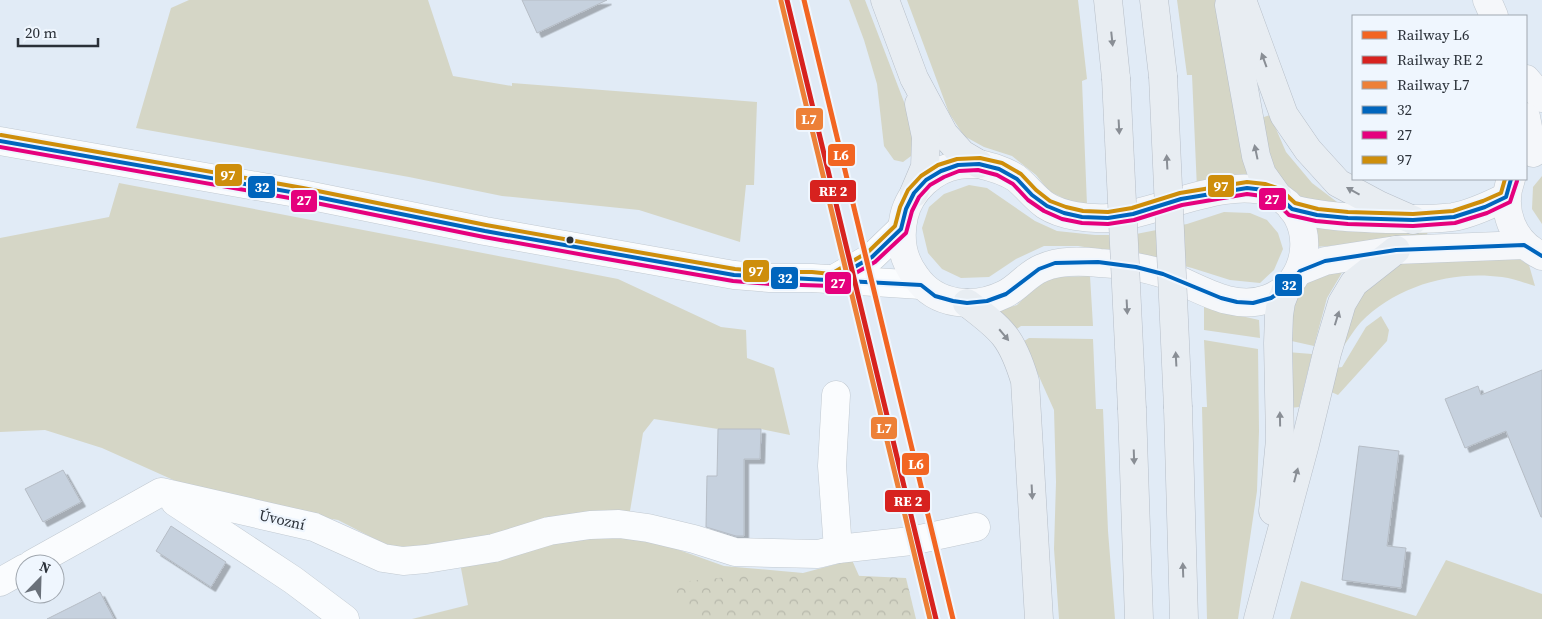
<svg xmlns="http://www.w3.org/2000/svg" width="1542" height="619" font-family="'Source Serif 4',serif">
	<defs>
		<pattern id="forest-crowns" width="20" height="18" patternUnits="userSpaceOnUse" patternTransform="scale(1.25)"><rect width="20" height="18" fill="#d5d6c6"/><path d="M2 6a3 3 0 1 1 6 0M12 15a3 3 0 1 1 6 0" fill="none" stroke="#b7b8ab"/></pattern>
		<filter id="shadow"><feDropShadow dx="4.5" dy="4.5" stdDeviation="0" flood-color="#0004"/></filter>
	</defs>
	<rect width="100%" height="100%" fill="#e1ebf6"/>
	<g fill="#d5d6c6">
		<path d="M189 0H428L453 76 512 86V83L757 102 754 185H746L740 242 639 210 502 196 409 177 136 128 171 8Z"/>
		<path d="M849 0H865L914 128 911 156 903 162 894 160 884 146 877 84 864 40Z"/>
		<path d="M907 0H1078L1087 79 1082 81 1087 205 1071 202 1049 191 1036 175 1012 156 984 147 964 136 949 113Z"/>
		<path d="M1177 0H1215C1227 58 1234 117 1247 175L1237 182 1197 189 1192 75H1187Z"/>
		<path d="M1270 115 1286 152 1312 183 1341 205 1316 207 1291 192 1266 155 1261 118Z"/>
		<path d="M1542 176V224L1532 209 1533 187Z"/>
		<path d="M119 183 618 279 721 327 746 330 747 358 774 368 790 435 761 429H718L654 419 643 433 629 517 402 553 338 520 218 500 102 448 45 430 0 432V238L109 217Z"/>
		<path d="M969 185 987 188 1035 221 1057 231 1095 235H1131L1187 224 1224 212 1250 213 1267 220 1278 233 1283 249 1274 270 1260 283 1230 280 1192 268 1149 257 1078 246H1044L1016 259 989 277 961 278 942 269 928 253 922 228 929 207 944 194Z"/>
		<path d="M1309 224 1428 232 1425 239 1314 247Z"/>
		<path d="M1516 257 1529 265 1535 286C1524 283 1513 278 1502 277 1452 270 1396 286 1361 322 1353 331 1346 343 1339 353L1359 293 1379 276 1402 263Z"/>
		<path d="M1327 271H1343L1327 298 1314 346 1287 340 1291 301 1304 282Z"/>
		<path d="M1090 276 1093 326H1021L1014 331 997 311 1017 305 1038 284 1056 277Z"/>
		<path d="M1204 303 1237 315 1259 320 1260 338 1204 330Z"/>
		<path d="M1381 316 1389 330 1387 341 1338 395 1329 391 1335 368 1342 367 1366 327Z"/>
		<path d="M1029 338 1093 339 1096 409H1103L1108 531 1115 619H1059L1054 549 1056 482 1054 410 1037 372 1021 343Z"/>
		<path d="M1204 340 1258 349 1259 431 1257 491 1238 619H1207L1202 407H1207Z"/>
		<path d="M1287 352 1312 354 1299 407 1290 408Z"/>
		<path d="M640 536 724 566 803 573 852 560 878 619H412L468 605 460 563 566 538Z"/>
		<path d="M1446 560 1542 594V619H1290L1301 581 1416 616Z"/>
	</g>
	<path fill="url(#forest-crowns)" d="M777 572 906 578 916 619H694L661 584Z"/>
	<g fill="#c6d1de" stroke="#b6bdc6" filter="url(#shadow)">
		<path d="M522 0H607L537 33Z"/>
		<path d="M1542 370V517H1541L1506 431 1465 448 1445 399 1478 386 1481 395Z"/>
		<path d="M718 429H761L760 459H744V536H736L706 527 707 476H717Z"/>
		<path d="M1359 446 1399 451 1387 546 1406 548 1401 588 1342 580Z"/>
		<path d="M63 470 81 502 43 522 25 489Z"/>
		<path d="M171 526 226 562 211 587 156 551Z"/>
		<path d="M100 592 114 619H47L81 602Z"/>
	</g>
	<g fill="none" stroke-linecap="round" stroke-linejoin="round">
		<g stroke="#c1c9d1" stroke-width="29">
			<g id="street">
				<path d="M0 141 302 194 485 231 734 275 770 278H812L921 285"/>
				<path d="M832 280 872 257 901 229"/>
				<path d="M175 502 293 580 345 619"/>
				<path d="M838 549 911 541 976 527"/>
				<path d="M32 564 161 492 314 527 383 558 403 561 426 559 494 548 549 531 590 525 619 524 648 528 694 539 735 552 818 554 838 549 832 466 836 395"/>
				<path d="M0 582 25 568"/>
			</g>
		</g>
		<g stroke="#c1c9d1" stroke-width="29">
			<g id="secondary">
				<path d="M1487 0 1494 16"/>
				<path d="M1526 79 1542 98"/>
				<path d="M1526 117 1533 153"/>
				<path d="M979 164C992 167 1004 170 1016 178 1026 186 1034 197 1045 205 1062 216 1088 219 1108 218 1155 215 1229 174 1273 194 1318 214 1313 283 1267 299 1231 312 1197 286 1164 274 1143 267 1122 264 1100 263 1081 261 1060 260 1042 268 1027 274 1019 287 1005 294 975 309 936 306 916 277 902 259 899 238 904 216 910 191 933 169 959 165 965 164 972 164 979 164Z"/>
				<path d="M1511 179C1500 209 1512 242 1542 256"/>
				<path d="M1292 209C1324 217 1355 218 1387 219 1409 219 1431 220 1453 217 1471 214 1490 205 1506 197"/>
				<path d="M1300 271 1325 261 1396 250 1524 245"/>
			</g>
		</g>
		<g stroke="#b6bec8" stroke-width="29">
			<g id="highway">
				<path d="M885 0 914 78 944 134 962 154 979 164"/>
				<path d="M1108 0 1116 78"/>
				<path d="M1154 0 1163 76"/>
				<path d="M1242 0 1284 115 1308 150 1338 183 1379 205 1413 220"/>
				<path d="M1229 5 1256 156 1262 174 1277 195"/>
				<path d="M914 193 925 167 926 137 919 104"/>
				<path d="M967 303C1003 330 1012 338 1025 381L1039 619"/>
				<path d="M1178 408 1184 619"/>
				<path d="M1132 409 1139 619"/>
				<path d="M1273 511 1280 440 1278 343 1279 315 1281 302 1287 287"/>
				<path d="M1258 619 1305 444 1327 353 1342 303 1354 283 1396 250"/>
			</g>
		</g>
		<use href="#street" stroke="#fafcfe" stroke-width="28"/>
		<use href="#secondary" stroke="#f5f7fa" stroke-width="28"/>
		<use href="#highway" stroke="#e8edf2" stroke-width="28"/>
		<g stroke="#b6bec8" stroke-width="29" stroke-linecap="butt">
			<g id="highway-bridge">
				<path d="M1163 76 1178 408"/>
				<path d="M1116 78 1132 409"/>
			</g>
		</g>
		<use href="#highway-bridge" stroke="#e8edf2" stroke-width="28"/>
		<g stroke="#eff6fe" stroke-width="8">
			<g id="bus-1">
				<path d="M0 141 302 194 485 231 734 275 921 285 935 296 953 301 967 303 987 301 1006 294 1039 269 1055 263 1098 262 1136 267 1163 274 1221 298 1237 302 1253 303 1271 298 1287 287 1300 271 1325 261 1396 250 1524 245 1542 256"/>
				<path d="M832 280 872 257 901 229 906 209 914 193 926 180 941 171 958 165 979 164 999 169 1017 179 1032 195 1047 206 1064 213 1082 217 1108 218 1133 214 1181 199 1247 188 1264 190 1277 195 1292 209 1317 215 1348 218 1413 220 1454 217 1485 207 1506 197 1511 179"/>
			</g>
		</g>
		<g stroke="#eff6fe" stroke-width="8">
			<path id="bus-2" d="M0 147 301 200 484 237 601 258 733 281 770 284 833 286 875 262 906 233 912 211 919 197 930 185 944 177 959 171 978 170 997 175 1013 184 1028 200 1044 211 1062 219 1082 223 1108 224 1134 220 1182 205 1247 194 1262 196 1274 200 1289 215 1316 221 1348 224 1413 226 1455 223 1487 213 1510 202 1517 181"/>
		</g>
		<g stroke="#eff6fe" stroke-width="8">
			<path id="bus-3" d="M1 135 303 188 486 225 603 246 735 269 770 272H812L831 274 868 252 895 226 900 207 908 190 921 176 938 165 957 159 980 158 1002 163 1021 174 1036 190 1050 201 1066 207 1083 211 1108 212 1132 208 1180 193 1247 182 1265 184 1280 189 1295 203 1318 209 1348 212 1413 214 1453 211 1483 201 1501 193 1505 179"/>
		</g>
		<use href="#bus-1" stroke="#0065bd" stroke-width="4"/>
		<use href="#bus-2" stroke="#e5007d" stroke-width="4"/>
		<use href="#bus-3" stroke="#ce8e0b" stroke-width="4"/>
		<g stroke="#eff6fe" stroke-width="9">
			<path id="rail-1" d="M804 0 953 619"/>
		</g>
		<g stroke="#eff6fe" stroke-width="9">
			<path id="rail-2" d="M787 0 936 619"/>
		</g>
		<g stroke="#eff6fe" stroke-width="9">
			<path id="rail-3" d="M781 1 930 619"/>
		</g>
		<use href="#rail-1" stroke="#f26522" stroke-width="5"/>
		<use href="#rail-2" stroke="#d7221f" stroke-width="5"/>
		<use href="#rail-3" stroke="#ed8037" stroke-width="5"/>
	</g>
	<defs><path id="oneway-solid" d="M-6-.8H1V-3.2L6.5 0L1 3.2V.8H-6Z" transform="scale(1.25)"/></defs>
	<g fill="#898e95">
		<use href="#oneway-solid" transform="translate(1112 39) rotate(84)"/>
		<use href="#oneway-solid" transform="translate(1264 60) rotate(-110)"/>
		<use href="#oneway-solid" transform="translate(1119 127) rotate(87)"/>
		<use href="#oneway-solid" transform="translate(1256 152) rotate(-102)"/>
		<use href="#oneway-solid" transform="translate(1167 162) rotate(-93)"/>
		<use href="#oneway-solid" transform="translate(1353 191) rotate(-151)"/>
		<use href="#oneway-solid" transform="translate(1127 307) rotate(87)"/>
		<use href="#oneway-solid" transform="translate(1337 318) rotate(-73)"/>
		<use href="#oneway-solid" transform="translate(1004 335) rotate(50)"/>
		<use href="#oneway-solid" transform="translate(1176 359) rotate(-93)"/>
		<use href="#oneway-solid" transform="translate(1280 419) rotate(-91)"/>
		<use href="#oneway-solid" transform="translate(1134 457) rotate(88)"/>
		<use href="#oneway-solid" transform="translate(1296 475) rotate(-75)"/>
		<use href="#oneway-solid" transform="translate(1032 492) rotate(87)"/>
		<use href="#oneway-solid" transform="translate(1183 570) rotate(-92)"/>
	</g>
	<circle fill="#2a3038" stroke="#eff6fe" stroke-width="2" cx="570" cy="240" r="4.5"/>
	<g text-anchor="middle" stroke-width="4.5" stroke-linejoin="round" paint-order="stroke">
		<g font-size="15" fill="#2a3038" stroke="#eff6fe">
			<text transform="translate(282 520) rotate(13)" y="5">Úvozní</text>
		</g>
	</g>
	<g stroke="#eff6fe" stroke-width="2">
		<rect x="795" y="107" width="29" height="24" rx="5" fill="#ed8037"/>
		<rect x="827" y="143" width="29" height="24" rx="5" fill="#f26522"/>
		<rect x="214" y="163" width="29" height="24" rx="5" fill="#ce8e0b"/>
		<rect x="1207" y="174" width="28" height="24" rx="5" fill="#ce8e0b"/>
		<rect x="247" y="175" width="29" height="24" rx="5" fill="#0065bd"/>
		<rect x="809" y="179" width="48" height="24" rx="5" fill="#d7221f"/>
		<rect x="1258" y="187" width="29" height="24" rx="5" fill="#e5007d"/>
		<rect x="290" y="189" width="28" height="24" rx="5" fill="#e5007d"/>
		<rect x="742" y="259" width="28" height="24" rx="5" fill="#ce8e0b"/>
		<rect x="770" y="266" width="29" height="24" rx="5" fill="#0065bd"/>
		<rect x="824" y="271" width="28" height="24" rx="5" fill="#e5007d"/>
		<rect x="1274" y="273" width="29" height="24" rx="5" fill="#0065bd"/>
		<rect x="870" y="416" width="28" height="24" rx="5" fill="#ed8037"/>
		<rect x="901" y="452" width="29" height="24" rx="5" fill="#f26522"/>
		<rect x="884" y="489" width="47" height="24" rx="5" fill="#d7221f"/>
	</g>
	<g font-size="14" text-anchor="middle" font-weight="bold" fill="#fff">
		<text x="809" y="124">L7</text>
		<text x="841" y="160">L6</text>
		<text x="228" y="180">97</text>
		<text x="1221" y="191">97</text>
		<text x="262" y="192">32</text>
		<text x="833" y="196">RE 2</text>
		<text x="1272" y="204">27</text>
		<text x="304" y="205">27</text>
		<text x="756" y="276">97</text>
		<text x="785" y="283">32</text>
		<text x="838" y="288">27</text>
		<text x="1289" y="290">32</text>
		<text x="884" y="433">L7</text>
		<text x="916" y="469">L6</text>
		<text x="908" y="506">RE 2</text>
	</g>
	<rect x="1352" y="15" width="175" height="165" fill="#eff6fe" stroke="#a0a7af"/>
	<rect x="1362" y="31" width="25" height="8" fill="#f26522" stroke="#a0a7af"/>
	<text x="1397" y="40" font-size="15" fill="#2a3038">Railway L6</text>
	<rect x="1362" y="56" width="25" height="8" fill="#d7221f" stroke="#a0a7af"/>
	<text x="1397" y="65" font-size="15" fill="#2a3038">Railway RE 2</text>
	<rect x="1362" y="81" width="25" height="8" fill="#ed8037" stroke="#a0a7af"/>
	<text x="1397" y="90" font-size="15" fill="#2a3038">Railway L7</text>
	<rect x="1362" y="106" width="25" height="8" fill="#0065bd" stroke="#a0a7af"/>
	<text x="1397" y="115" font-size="15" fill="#2a3038">32</text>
	<rect x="1362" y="131" width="25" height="8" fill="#e5007d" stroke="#a0a7af"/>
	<text x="1397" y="140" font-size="15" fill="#2a3038">27</text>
	<rect x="1362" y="156" width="25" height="8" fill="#ce8e0b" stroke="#a0a7af"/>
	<text x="1397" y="165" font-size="15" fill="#2a3038">97</text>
	<g transform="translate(40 579) rotate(23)"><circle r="24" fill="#eff6fe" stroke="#a0a7af"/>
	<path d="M0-4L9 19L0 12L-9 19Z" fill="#6a717a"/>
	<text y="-8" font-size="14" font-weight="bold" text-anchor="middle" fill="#2a3038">N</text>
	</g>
	<path d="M18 38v8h80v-8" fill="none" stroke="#2a3038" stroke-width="2.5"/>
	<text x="25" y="38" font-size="15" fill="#2a3038" stroke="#eff6fe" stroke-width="4" paint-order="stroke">20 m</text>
</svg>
